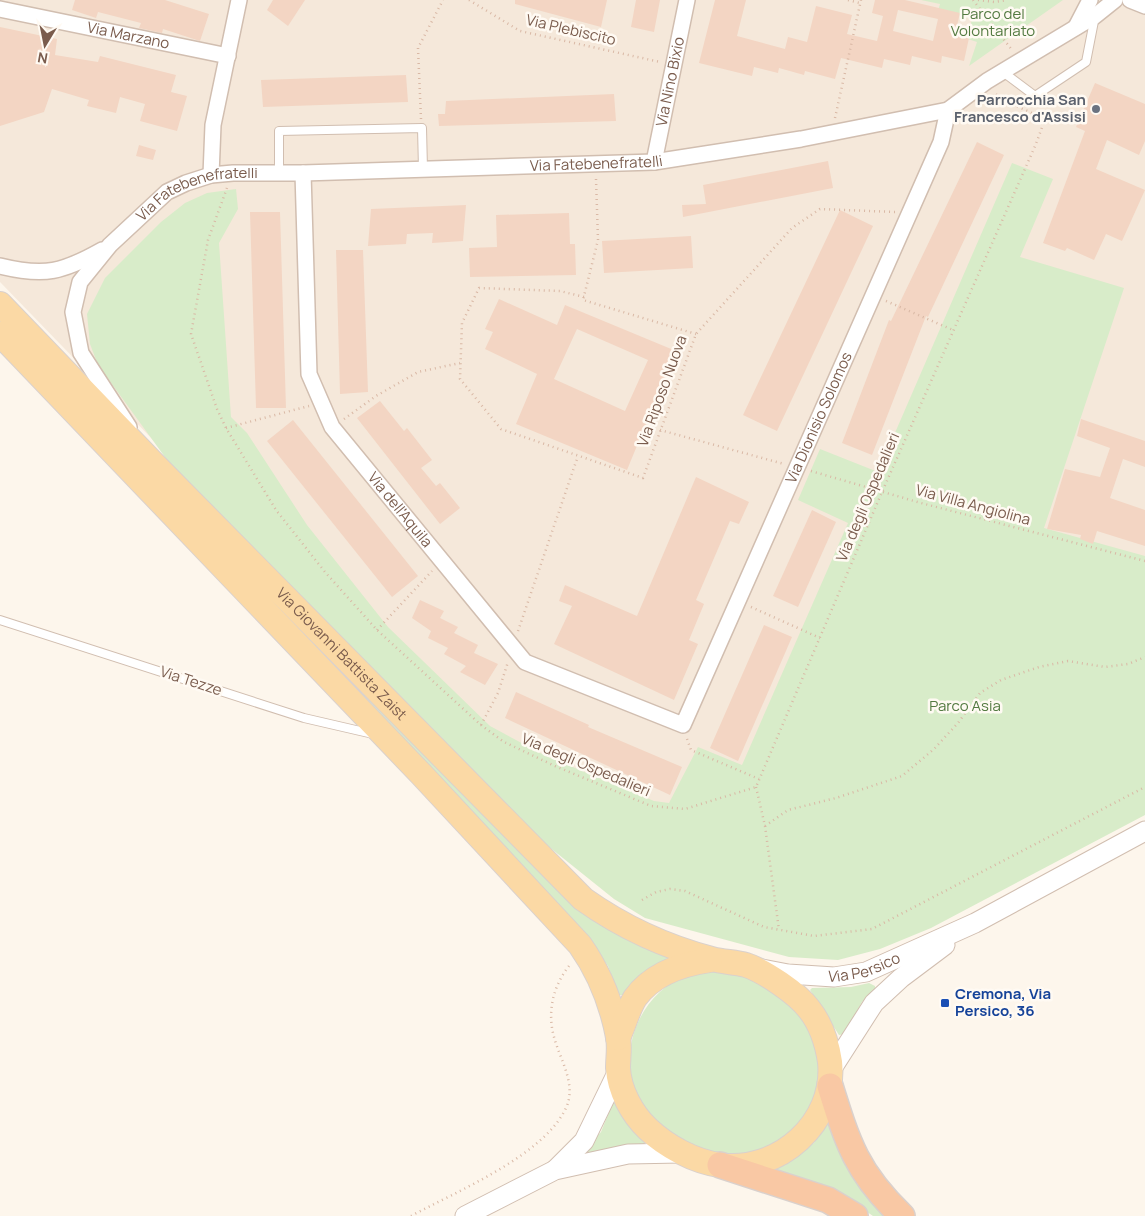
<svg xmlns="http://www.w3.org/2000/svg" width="1145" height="1216" font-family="Manrope,sans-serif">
	<rect width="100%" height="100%" fill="#fdf6ec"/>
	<path fill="#f5e8da" d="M0 0H1145V588L789 835 636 851 249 539 0 282Z"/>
	<g fill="#d8ecc9">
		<path d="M921 0H1063L969 66 977 42 968 39 972 18 938 11 940 4Z"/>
		<path d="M1012 163 1053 179 1020 257 1124 288 1044 528 1145 556V815L931 928 880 949 838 960 789 957 645 918 614 899 523 826 170 464 98 365 90 344 87 314 105 278 161 222 185 203 207 193 236 189 238 209 219 243 231 417 247 433 307 525 388 627 490 726 544 755 654 801 669 803 698 747 742 765 848 523 798 500 820 449 878 472Z"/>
		<path d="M0 316 578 910C607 929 636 943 669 955L666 960 648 969 623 995H619L608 966 585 933 0 331Z"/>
		<path d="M713 970C723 972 734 972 743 975 761 980 791 999 802 1014 818 1035 824 1069 816 1094 811 1109 806 1121 793 1131 784 1137 774 1146 764 1150 717 1168 651 1134 634 1087 619 1044 644 990 687 976 696 973 705 972 713 970Z"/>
		<path d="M869 983 875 986V989L862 1002 844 1034 839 1035 810 990 812 988 851 987Z"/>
		<path d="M617 1092 661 1150 574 1159 601 1132Z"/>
		<path d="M832 1108 889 1216H873L834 1189 767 1169 814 1143Z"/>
	</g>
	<g fill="#f3d5c3" fill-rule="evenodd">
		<path d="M75 0H165L209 14 200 41 163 29 162 33 139 28 141 23 98 12 96 18 72 10Z"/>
		<path d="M273 0H305L288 26 267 10Z"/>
		<path d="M515 0H607L601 27 515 4Z"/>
		<path d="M636 0H660L654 32 631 27Z"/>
		<path d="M715 0H746L737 36 785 49 788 37 807 42 816 6 852 15 847 34 877 41 883 16 872 13 875 0H905L960 13 955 34 969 38 964 61 942 56 941 63 912 56 910 65 884 59 882 68 841 58 835 79 805 71 804 75 779 68 778 73 754 67 752 76 699 63ZM898 10 938 19 933 41 893 31Z"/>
		<path d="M0 27 57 39 55 55 98 62 100 56 176 75 171 92 187 96 177 131 140 121 145 104 120 97 116 113 87 106 89 100 52 89 44 112 0 126Z"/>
		<path d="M406 75 408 102 263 107 261 80Z"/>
		<path d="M1095 83 1145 104V141L1139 155 1107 140 1096 169 1145 190 1122 241 1106 234 1094 260 1067 248 1065 251 1043 243 1085 131 1076 127Z"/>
		<path d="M614 94 616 121 439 126 438 114H445L446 101Z"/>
		<path d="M977 142 1004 155 928 317 926 316 872 455 842 443 889 320 891 321Z"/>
		<path d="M139 145 156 150 153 160 136 156Z"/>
		<path d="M828 161 833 188 683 217 682 205 706 204 703 185Z"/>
		<path d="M466 205 463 241 432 243 433 233 407 234 406 244 368 246 371 209Z"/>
		<path d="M840 210 873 226 777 431 743 415Z"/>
		<path d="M250 212H280L286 408H256Z"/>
		<path d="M569 213 570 244H575L576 275 470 277 469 248 497 247 496 215Z"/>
		<path d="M691 236 693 268 604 273 602 241Z"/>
		<path d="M336 250H363L368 392 340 394Z"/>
		<path d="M499 299 557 325 565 305 676 351 627 470 516 424 537 374 485 349 493 332 485 329ZM577 329 648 360 625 411 554 379Z"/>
		<path d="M380 401 404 431 407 428 432 460 421 468 436 486 440 483 460 508 440 524 357 418Z"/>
		<path d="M1081 419 1145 441V467L1123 459 1110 498 1145 510V546L1097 531 1093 544 1080 539 1081 535 1047 529 1065 469 1100 477 1110 448 1077 436Z"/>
		<path d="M293 420 418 576 392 597 267 441Z"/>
		<path d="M696 477 749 502 739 524 730 521 696 600 704 604 689 640 698 644 674 700 554 644 572 606 559 601 565 585 637 616Z"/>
		<path d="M812 510 836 522 798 607 773 596Z"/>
		<path d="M420 600 444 611 440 618 458 627 454 633 478 645 474 653 498 664 485 685 460 672 466 666 444 654 448 648 428 638 431 631 412 618Z"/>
		<path d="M764 625 792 637 738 761 710 748Z"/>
		<path d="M516 692 589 725 588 727 682 767 670 795 505 718Z"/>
	</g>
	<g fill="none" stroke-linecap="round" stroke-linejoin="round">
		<g stroke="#d1beb0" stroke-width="10">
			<g id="service">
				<path d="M1003 72 1035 96 1086 62 1095 16"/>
				<path d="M279 173V131L422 128 423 169"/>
				<path d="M0 620 304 718 373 734"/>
			</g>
		</g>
		<g stroke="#d1beb0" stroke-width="18">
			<g id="minor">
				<path d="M1130 0 1145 6"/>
				<path id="s1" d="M0 9 228 56"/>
				<path d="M1076 27 1090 0"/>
				<path id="s2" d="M654 162 687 0"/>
				<path id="s3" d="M303 173 309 374 332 427 525 662 683 725 941 142 948 110"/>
				<path d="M211 175 213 125 239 0"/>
				<path d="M0 266C45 277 63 272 102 250"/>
				<path id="s4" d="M129 427 81 353 73 312 80 282 110 245 167 192 186 183 211 175 233 173H303L654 162 801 139 948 110 987 81 1095 16 1115 0"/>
			</g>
		</g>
		<g stroke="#d1beb0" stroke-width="21">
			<g id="tertiary">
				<path id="s5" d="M762 969 788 974 834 977 866 972 975 923 1145 831"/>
				<path d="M831 1070 874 1003 901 978 945 945"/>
				<path d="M556 1169 584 1141 618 1071"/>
				<path d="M465 1216 555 1170 628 1154 681 1153"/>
			</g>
		</g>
		<g stroke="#dad1cd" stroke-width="26">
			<g id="primary">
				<path id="s6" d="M0 304 151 461 583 899C621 926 666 947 712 959 723 962 735 962 746 965 764 971 797 993 809 1009 821 1024 827 1042 830 1062 836 1122 779 1174 719 1165 694 1161 667 1147 648 1129 632 1114 619 1090 618 1068 618 1058 620 1047 618 1037 612 1005 599 972 580 945L422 775 0 334"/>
				<path d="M618 1038C624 1025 628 1009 635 998 653 973 682 964 710 960"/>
			</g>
		</g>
		<g stroke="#dad1cd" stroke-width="28">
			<g id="trunk">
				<path d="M830 1086C848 1144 857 1173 902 1216"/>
				<path d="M720 1165 828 1200 855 1216"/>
			</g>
		</g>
		<g stroke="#d9b8a5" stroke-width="2.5" stroke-dasharray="1 4" stroke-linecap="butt">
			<path d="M469 0 520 31 660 62"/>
			<path d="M848 0 860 3"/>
			<path d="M973 0 1012 50"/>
			<path d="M978 0 994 2 1007 0"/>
			<path d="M835 118 861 0"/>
			<path d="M421 119 418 48 443 0"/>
			<path d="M596 179 598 240 583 300 696 334"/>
			<path d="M227 188 208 240 191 334 217 409 226 428 276 510 325 572 377 630 481 725 504 742 555 766 651 806 685 809 756 787 882 492 1036 144 1045 119 999 98 995 93"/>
			<path d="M584 297 560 291 479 288 462 323 460 379 501 429 643 478 696 334 792 228 820 209 895 212"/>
			<path d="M886 301 953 330"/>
			<path d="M344 419 376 396 418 372 460 363"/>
			<path d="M226 428 309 406"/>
			<path d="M660 430 784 464"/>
			<path d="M811 471 921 503 1145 561"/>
			<path d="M751 607 820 638"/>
			<path d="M377 630 432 571"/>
			<path d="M518 631 578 456"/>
			<path d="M481 725 498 693 508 662"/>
			<path d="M687 739 691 750 759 779"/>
			<path d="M756 787 765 826 779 930"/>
			<path d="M765 826 788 810 836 798 902 776 934 749 958 723 980 693 1001 680 1039 667 1068 661 1105 667 1128 664 1145 657"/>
			<path d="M642 900 656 892 670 889 685 891 764 927 814 936 872 929 1145 787"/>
			<path d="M411 1216C457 1191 541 1157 565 1110 578 1086 560 1060 554 1037 547 1012 553 986 569 966"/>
		</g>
		<use href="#service" stroke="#fff" stroke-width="8"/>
		<use href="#minor" stroke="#fff" stroke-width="15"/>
		<use href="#tertiary" stroke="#fff" stroke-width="19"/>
		<use href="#primary" stroke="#fbd9a5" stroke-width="24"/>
		<use href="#trunk" stroke="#f9c8a4" stroke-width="25"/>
	</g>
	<circle fill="#6b7280" stroke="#fffaf3" stroke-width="2" cx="1096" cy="109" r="5"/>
	<rect fill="#1a4fb4" stroke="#fffaf3" stroke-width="2" x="940" y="998" width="10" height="10" rx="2.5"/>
	<g text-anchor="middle" stroke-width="5" stroke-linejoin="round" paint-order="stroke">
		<g font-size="15" fill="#537a41" stroke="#fffaf3">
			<text x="993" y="19">Parco del<tspan x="993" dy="17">Volontariato</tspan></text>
			<text x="965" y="711">Parco Asia</text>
		</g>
		<g font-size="15" fill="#7a5c4d" stroke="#fffaf3">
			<text transform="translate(571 30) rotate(13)" y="5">Via Plebiscito</text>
			<text dy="5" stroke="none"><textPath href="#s1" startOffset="131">Via Marzano</textPath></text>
			<text dy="5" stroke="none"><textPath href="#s2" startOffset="82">Via Nino Bixio</textPath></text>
			<text dy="5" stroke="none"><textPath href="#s4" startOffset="719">Via Fatebenefratelli</textPath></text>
			<text dy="5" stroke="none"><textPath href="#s4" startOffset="314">Via Fatebenefratelli</textPath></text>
			<text transform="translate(662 391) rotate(-70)" y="5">Via Riposo Nuova</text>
			<text dy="5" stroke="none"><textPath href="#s3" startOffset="1069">Via Dionisio Solomos</textPath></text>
			<text transform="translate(868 497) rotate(-67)" y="5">Via degli Ospedalieri</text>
			<text transform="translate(973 505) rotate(15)" y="5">Via Villa Angiolina</text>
			<text dy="5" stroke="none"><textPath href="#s3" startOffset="366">Via dell'Aquila</textPath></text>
			<text dy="5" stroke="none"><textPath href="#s6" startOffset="489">Via Giovanni Battista Zaist</textPath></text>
			<text transform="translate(191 681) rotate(18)" y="5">Via Tezze</text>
			<text transform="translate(586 765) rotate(23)" y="5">Via degli Ospedalieri</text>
			<text dy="5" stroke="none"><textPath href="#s5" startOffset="104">Via Persico</textPath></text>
		</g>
		<g font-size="15" font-weight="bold" fill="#5b616d" stroke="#fffaf3" text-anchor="end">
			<text x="1086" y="105">Parrocchia San<tspan x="1086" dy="17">Francesco d'Assisi</tspan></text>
		</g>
		<g font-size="15" font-weight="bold" fill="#164399" stroke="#fffaf3" text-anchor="start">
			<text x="955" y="999">Cremona, Via<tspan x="955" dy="17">Persico, 36</tspan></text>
		</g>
	</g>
	<g transform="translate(45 45) rotate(190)" stroke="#fffaf3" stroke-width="4" paint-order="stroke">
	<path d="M0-4L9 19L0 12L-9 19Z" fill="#7a5c4d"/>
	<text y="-8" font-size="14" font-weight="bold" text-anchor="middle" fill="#7a5c4d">N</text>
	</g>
</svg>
